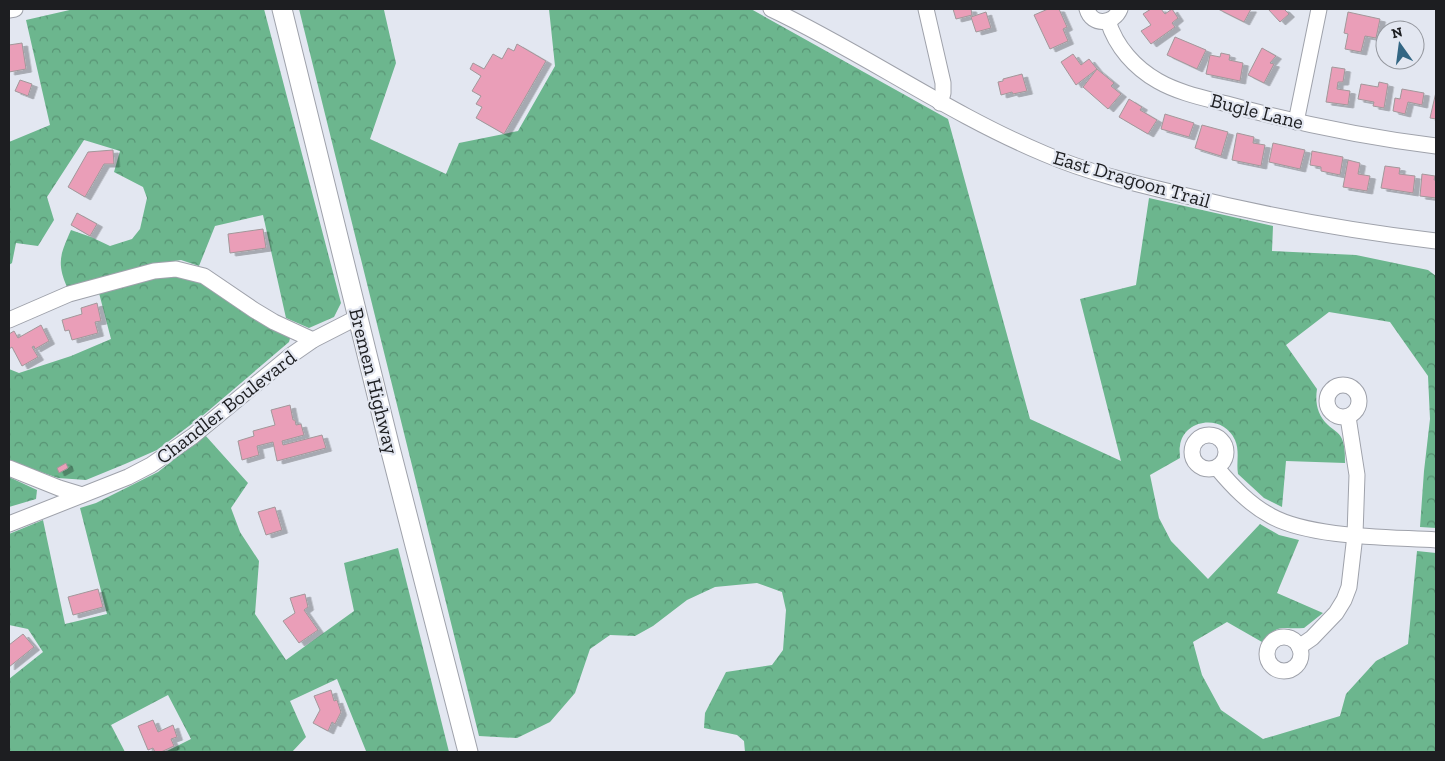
<svg xmlns="http://www.w3.org/2000/svg" width="1445" height="761" font-family="'Zilla Slab',serif">
	<defs>
		<pattern id="forest-crowns" width="20" height="18" patternUnits="userSpaceOnUse" patternTransform="scale(1.25)"><rect width="20" height="18" fill="#6cb68e"/><path d="M2 6a3 3 0 1 1 6 0M12 15a3 3 0 1 1 6 0" fill="none" stroke="#589374"/></pattern>
		<filter id="shadow"><feDropShadow dx="5.5" dy="3" stdDeviation="0" flood-color="#0004"/></filter>
	</defs>
	<rect width="100%" height="100%" fill="#e3e7f1"/>
	<g fill="url(#forest-crowns)">
		<path d="M74 9H264L341 303 334 317 309 328 286 318 263 215 215 226 199 266 181 260 150 265 67 287C56 262 61 253 71 230L91 237 110 246 132 239 140 229 147 198 143 187 114 172 120 151 84 140 47 197 54 220 38 246 16 243 12 263 9 265V142L50 125 26 20Z"/>
		<path d="M299 9H382L384 10 396 63 370 139 446 174 459 143 518 131 555 66 549 9H751L948 119 1030 419 1121 461 1080 299 1136 285 1149 198 1273 226 1272 251 1356 255 1428 270 1436 276V528L1420 527 1424 471 1430 419 1428 376 1390 322 1329 312 1286 345 1317 389C1315 402 1317 415 1328 425 1333 430 1339 432 1342 439 1345 446 1345 455 1345 463L1286 461 1282 507 1264 498 1238 474C1236 462 1240 452 1235 440 1223 413 1183 419 1180 446 1179 449 1180 454 1180 458L1150 475 1159 518 1171 541 1208 579 1260 524 1279 535 1299 540 1277 593 1323 613 1304 628C1282 630 1280 622 1262 642L1227 622 1193 642 1202 675 1221 710 1263 739 1340 716 1346 694 1376 661 1408 644 1417 551 1436 553V752H745L744 741 737 735 704 728 705 713 726 672 772 665 783 650 786 610 782 592 757 583 715 587 687 600 653 626 635 636 610 635 590 649 575 693 550 722 517 738 479 736Z"/>
		<path d="M168 275 194 276 291 335 289 342 201 417 157 450 125 464 86 480 58 478 9 461V369L19 373 71 356 111 339 99 293Z"/>
		<path d="M205 435 248 483 231 508 240 532 259 561 255 614 286 660 354 611 344 563 398 548 449 752H365L366 751 337 679 290 701 306 737 292 752H165L191 739 168 695 111 725 125 752H9V679L43 652 28 629 9 625V534L43 520 65 624 107 614 80 508 96 503 158 472Z"/>
		<path d="M9 477 37 490 36 499 9 507Z"/>
	</g>
	<g fill="#ea9eb8" stroke="#a2979a" filter="url(#shadow)">
		<path d="M953 9H971L972 15 956 19Z"/>
		<path d="M1048 9H1059L1067 27 1063 29 1068 41 1050 49 1034 15Z"/>
		<path d="M1151 9H1161L1165 14 1172 9 1178 18 1172 23 1175 27 1151 44 1141 31 1151 25 1143 14Z"/>
		<path d="M1218 9H1251L1244 22Z"/>
		<path d="M1268 9H1284L1289 14 1280 22Z"/>
		<path d="M986 12 991 28 976 32 971 17Z"/>
		<path d="M1348 12 1380 19 1376 38 1365 36 1361 52 1345 49 1348 34 1344 33Z"/>
		<path d="M1175 37 1206 50 1197 69 1167 55Z"/>
		<path d="M22 43 26 69 9 72V45Z"/>
		<path d="M517 44 546 61 504 134 476 118 482 107 476 104 481 96 472 91 481 76 470 69 473 63 484 69 493 54 502 59 508 48 514 51Z"/>
		<path d="M1262 48 1276 56 1270 63 1274 64 1264 83 1248 75Z"/>
		<path d="M1221 53 1230 55 1229 60 1243 63 1240 81 1206 74 1210 55 1220 57Z"/>
		<path d="M1073 54 1081 65 1089 59 1097 69 1076 85 1061 62Z"/>
		<path d="M1332 67 1345 69 1343 82H1338L1337 89 1350 91 1348 105 1326 102Z"/>
		<path d="M1097 69 1114 83 1111 86 1121 94 1108 109 1083 87Z"/>
		<path d="M1022 74 1027 91 1013 94 1012 92 1001 95 998 82 1003 81V79Z"/>
		<path d="M20 80 32 84 28 96 15 91Z"/>
		<path d="M1379 82 1388 84 1384 108 1373 106 1374 102 1358 99 1361 84 1378 87Z"/>
		<path d="M1402 89 1424 93 1422 105 1408 102 1405 114 1393 111 1395 98 1400 99Z"/>
		<path d="M1436 92V119L1430 118Z"/>
		<path d="M1129 99 1142 107 1140 110 1157 120 1148 134 1119 117Z"/>
		<path d="M1165 114 1194 123 1189 137 1161 129Z"/>
		<path d="M1202 125 1228 132 1221 156 1195 148Z"/>
		<path d="M1237 133 1254 137 1253 143 1265 145 1261 166 1232 160Z"/>
		<path d="M1273 143 1305 150 1300 169 1269 162Z"/>
		<path d="M113 150 114 164H104L85 197 68 187 88 152Z"/>
		<path d="M1312 151 1343 157 1340 175 1321 171V167L1310 165Z"/>
		<path d="M1348 160 1360 163 1358 174 1370 176 1367 191 1343 187Z"/>
		<path d="M1385 166 1400 168 1399 174 1415 176 1413 193 1381 188Z"/>
		<path d="M1422 174 1435 176 1434 180H1436V198L1420 196Z"/>
		<path d="M77 213 97 224 90 236 71 225Z"/>
		<path d="M263 229 266 248 230 253 228 234Z"/>
		<path d="M97 303 101 321 95 322 98 333 72 340 69 330 65 331 62 320 82 314 81 308Z"/>
		<path d="M41 325 49 341 35 349 34 346 32 347 38 357 22 366 12 347 9 349V334L14 331 18 338Z"/>
		<path d="M290 405 293 420H295L296 425 301 424 304 435 282 441 283 445 322 435 326 448 277 461 273 442 257 446 259 455 242 460 238 441 254 436 253 431 275 425 271 410Z"/>
		<path d="M66 463 68 468 59 473 57 468Z"/>
		<path d="M275 507 282 530 266 535 258 512Z"/>
		<path d="M98 589 103 607 73 615 68 597Z"/>
		<path d="M305 594 308 607 304 610 318 630 299 643 283 621 295 613 290 598Z"/>
		<path d="M23 634 34 647 9 667V645Z"/>
		<path d="M331 690 334 701 337 700 341 712 335 724 332 722 328 731 313 723 320 710 314 696Z"/>
		<path d="M153 720 158 732 173 725 177 737 171 739 174 746 161 752H155L153 748 148 750 138 726Z"/>
	</g>
	<g fill="none" stroke-linecap="round" stroke-linejoin="round">
		<g stroke="#9fa2ab" stroke-width="17">
			<g id="minor">
				<path d="M771 9C864 53 949 114 1045 154 1089 173 1137 184 1183 195 1267 216 1351 231 1436 241"/>
				<path d="M926 9 943 83V93L940 103"/>
				<path d="M1087 9C1092 27 1114 24 1120 9"/>
				<path d="M9 10 15 9"/>
				<path d="M1108 21C1116 47 1135 68 1158 81 1179 93 1204 98 1227 104 1296 123 1365 137 1436 146"/>
				<path d="M1296 122 1319 9"/>
				<path d="M9 320 69 294 154 271 176 269 204 276 254 310 274 322 313 340"/>
				<circle cx="1343" cy="401" r="16"/>
				<circle cx="1209" cy="452" r="17"/>
				<path d="M9 468 59 488 82 495"/>
				<path d="M1217 468C1233 487 1249 504 1271 516 1311 538 1390 537 1436 540"/>
				<path d="M9 524 128 477 151 465 193 436 290 356 313 340 358 317"/>
				<circle cx="1284" cy="654" r="17"/>
				<path d="M1299 647 1312 638 1336 613 1344 600 1349 587 1355 535 1357 475 1348 417"/>
			</g>
		</g>
		<g stroke="#9fa2ab" stroke-width="21">
			<path id="major" d="M282 9 390 448 468 752"/>
		</g>
		<use href="#minor" stroke="#fff" stroke-width="15"/>
		<use href="#major" stroke="#fff" stroke-width="19"/>
	</g>
	<g text-anchor="middle" stroke-width="4.5" stroke-linejoin="round" paint-order="stroke">
		<g font-size="20" fill="#1d1e21" stroke="#e3e7f1">
			<text transform="translate(1257 111) rotate(14)" y="7">Bugle Lane</text>
			<text transform="translate(1132 179) rotate(16)" y="7">East Dragoon Trail</text>
			<text transform="translate(374 381) rotate(76)" y="7">Bremen Highway</text>
			<text transform="translate(226 407) rotate(-38)" y="7">Chandler Boulevard</text>
		</g>
	</g>
	<rect width="1445" height="761" fill="none" stroke="#1d1e21" stroke-width="20"/>
	<g transform="translate(1400 45) rotate(346)"><circle r="24" fill="#e3e7f1" stroke="#94979e"/>
	<path d="M0-4L9 19L0 12L-9 19Z" fill="#336683"/>
	<text y="-8" font-size="14" font-weight="bold" text-anchor="middle" fill="#1d1e21">N</text>
	</g>
</svg>
